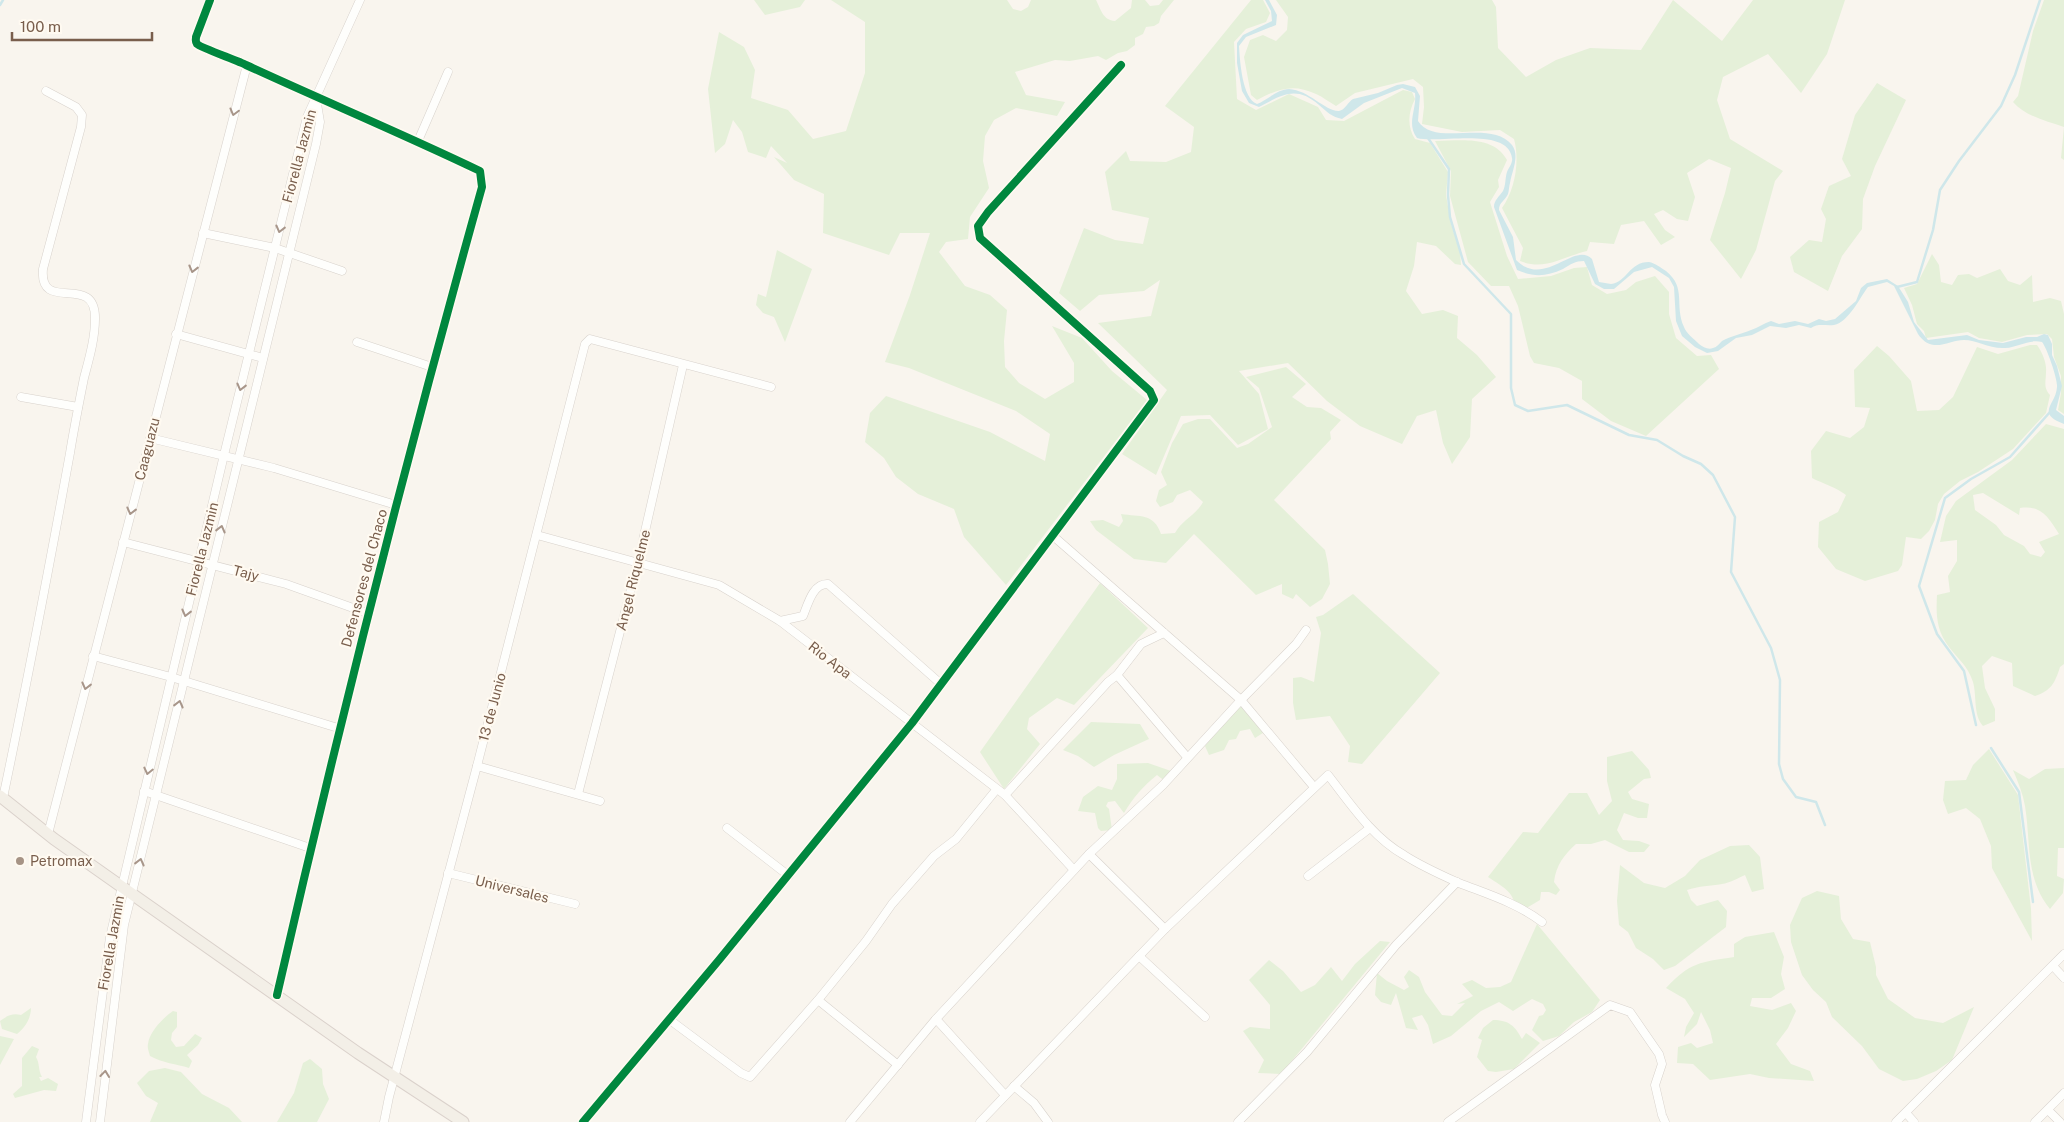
<svg xmlns="http://www.w3.org/2000/svg" width="2064" height="1122" font-family="'Public Sans',sans-serif">
	<rect width="100%" height="100%" fill="#f9f5ee"/>
	<g fill="#e5f0d9" fill-rule="evenodd">
		<path d="M754 0H805L800 7 765 15Z"/>
		<path d="M831 0H1007L1013 9 1021 11 1028 7 1031 0H1096C1101 10 1103 20 1115 21L1131 8 1132 0H1145L1150 6 1159 5 1163 0H1174L1161 16 1159 23 1154 26 1146 27 1143 34 1135 38V45L1127 51 1118 53 1106 60 1098 56 1070 61 1055 60 1015 72 1026 95 1065 102 1057 116 1016 108 994 120 985 136 983 161 989 188 970 217 968 239 946 242 939 252 965 286 990 295 1007 310 1004 341 1005 367 1019 383 1045 399 1074 382V363L1052 326 1082 338 1112 371 1147 400 1006 585 964 537 954 509 918 494 896 477 884 458 865 442 870 413 886 396 990 432 1045 461 1050 434 1016 411 909 368 885 362 910 295 930 233H900L889 255 823 233 824 194 794 180 774 157 787 163 771 146 766 158 748 152 742 132 733 120 725 144 715 153 708 89 719 32 744 47 755 70 751 98 788 110 813 139 846 131 865 73V22Z"/>
		<path d="M1251 0H1263L1270 13 1266 22 1246 29 1234 42 1237 99 1256 110 1289 94 1318 107 1326 120 1344 121 1403 90 1412 92 1415 99C1408 112 1407 127 1415 139L1430 143 1448 172 1446 195 1451 224 1460 252 1461 265 1455 264 1436 246 1417 242 1414 266 1406 291 1422 314 1443 310 1458 316 1457 338 1477 355 1496 377 1472 399 1470 437 1452 464 1443 443 1436 410 1417 416 1402 444 1360 426 1327 401 1288 363 1239 371 1259 394 1268 429 1238 445 1210 415 1181 416 1156 475 1122 454 1167 390 1098 323 1151 316 1160 280 1144 291 1099 295 1080 311 1059 293 1084 228 1115 240 1143 244 1149 218 1112 210 1105 172 1126 151 1130 161 1166 162 1191 152 1194 127 1165 106Z"/>
		<path d="M1276 0H1492L1496 7 1498 48 1526 77 1556 60 1590 48 1641 50 1673 0 1722 41 1753 0H1845L1827 54 1801 93 1768 54 1723 77 1717 100 1730 139 1783 171 1775 181 1756 250 1741 279 1710 240 1725 193 1731 168 1709 159 1687 173 1695 197 1688 221 1677 219 1663 210 1654 214 1665 230 1675 237 1661 245 1644 221 1621 225 1614 244 1590 242 1587 251C1562 257 1545 271 1520 261L1523 248 1502 208C1515 190 1520 161 1514 139L1500 130 1462 132 1422 124 1424 107 1423 87 1413 79 1355 93 1336 106C1329 102 1323 97 1316 94 1293 83 1278 89 1257 100L1251 95 1244 57 1250 40 1263 35 1276 41 1287 30 1288 17Z"/>
		<path d="M2044 0H2064V160L2061 158 2064 127C2046 121 2025 116 2013 102L2018 96 2033 31Z"/>
		<path d="M1877 83 1906 100 1875 166 1863 199 1862 229 1842 256 1828 291 1794 272 1790 257 1809 240 1822 242 1826 219 1821 209 1829 186 1851 176 1842 159 1855 115Z"/>
		<path d="M1435 141C1461 141 1493 135 1507 160L1498 180 1499 187 1490 202 1507 256 1518 279 1551 276 1574 268 1587 267 1592 285 1607 294 1626 290 1636 282 1655 276 1669 292V314L1676 338 1697 356 1711 355 1719 369 1646 436 1611 421 1582 399V381L1559 368 1534 363 1530 356 1518 306 1509 286H1491L1468 262 1450 196 1451 171Z"/>
		<path d="M777 250 812 269 785 342 774 317 763 313 756 305 758 294 766 297Z"/>
		<path d="M1932 254 1939 265 1941 282 1952 285 1958 275 1969 274 1977 278 2000 269 2008 281 2020 285 2032 275 2033 302 2050 298 2061 301 2064 314V414L2058 410 2061 393V376L2054 357 2052 339 2047 334 2027 335 2002 342 1979 338 1968 332 1926 338 1924 331 1917 324 1912 305 1904 288 1917 284Z"/>
		<path d="M2030 345H2037C2042 352 2047 363 2046 372 2046 382 2043 387 2050 395L2046 413 2013 449 1978 472 1960 481 1944 494 1938 504 1935 520 1929 531 1921 539 1906 537 1902 565 1898 571 1865 581 1836 569 1818 547 1819 522 1838 512 1846 495C1837 488 1822 483 1812 478L1811 451 1826 431 1850 438 1864 427 1870 408 1855 407 1854 370 1877 346 1889 356 1911 381 1917 411 1939 410 1953 397 1977 347 1998 354Z"/>
		<path d="M1286 367 1306 384 1292 397 1307 407 1321 408 1341 420 1330 432 1331 439 1274 500 1325 550 1328 564 1330 584 1322 599 1310 607 1296 594 1293 599 1282 594V584L1256 595 1194 534 1166 563 1134 559 1096 530 1090 521 1103 520 1119 527 1123 521 1121 514C1140 517 1154 513 1161 534L1175 533C1182 520 1196 515 1203 502L1190 490 1177 495 1173 502 1160 507 1156 501 1159 490 1167 485 1161 472 1172 443 1183 424 1198 419H1210L1237 448 1248 444 1272 427 1259 388 1246 377Z"/>
		<path d="M2046 424 2064 429V664L2060 667C2055 683 2051 691 2035 696L2013 686 2012 663 1992 656 1982 666 1985 688 1995 709V721L1983 726C1973 715 1977 696 1973 682 1968 666 1958 659 1949 647 1936 630 1936 614 1937 595L1950 592 1948 576 1957 561V540L1940 542 1946 516 1956 501 2012 460ZM1983 493 2019 515 2020 508C2042 505 2048 517 2059 534L2039 542 2045 552 2041 557 2030 554 2024 546 2004 535 1996 525 1975 510 1973 495Z"/>
		<path d="M1100 583 1148 628 1074 705 1057 698 1029 718 1027 729 1040 744 1004 789 980 752Z"/>
		<path d="M1353 594 1440 673 1362 764 1348 762 1350 746 1330 716 1296 720 1293 703V678L1301 677 1314 682 1321 633 1316 617 1323 615Z"/>
		<path d="M1242 701 1266 731 1255 738 1250 729 1240 731 1236 739 1229 740 1224 750 1209 755 1205 746Z"/>
		<path d="M1091 722 1140 724 1149 739 1114 755 1094 767 1078 756 1063 750Z"/>
		<path d="M1989 749 2018 795 2031 909 2032 941 1992 868 1991 846 1980 819 1966 808 1948 814 1943 800 1945 781 1966 780 1973 765Z"/>
		<path d="M1632 751 1649 770 1651 778 1644 779 1628 792 1632 799 1649 804 1647 818H1638L1624 813 1617 830 1623 840 1639 841 1650 845 1644 852H1629L1605 840 1591 844H1576C1564 855 1556 865 1554 882L1560 890 1556 895 1549 892H1541L1540 900 1523 910 1514 905C1515 892 1498 884 1488 877L1523 832 1538 833 1569 793H1587L1599 815 1612 801 1607 781V757Z"/>
		<path d="M1148 763 1171 771 1166 782 1157 775C1143 786 1133 798 1124 813L1115 801 1108 802 1106 806 1109 809 1112 830 1101 831 1098 828 1095 813 1078 811 1083 797 1098 786 1112 790 1117 779V764Z"/>
		<path d="M2064 768V848H2058L2057 876 2064 879 2063 893 2050 909C2025 878 2031 843 2025 806 2023 794 2018 782 2013 770L2029 779 2045 769Z"/>
		<path d="M1749 845 1760 857 1764 889 1752 892 1745 875C1738 878 1730 883 1722 884 1710 886 1699 886 1687 890L1691 900 1697 906 1718 900 1727 911 1726 927 1675 966 1664 970 1653 959 1636 948 1628 932 1619 925 1617 901 1620 865 1644 883 1665 888 1685 876 1700 860 1730 846Z"/>
		<path d="M1817 891 1839 896 1841 919 1853 939 1870 942 1876 967V975L1888 999 1915 1018 1943 1023 1974 1007 1952 1060 1936 1071 1917 1079 1903 1081 1879 1069 1862 1046 1832 1017 1826 1002 1813 990 1802 975 1791 942 1790 925 1802 898Z"/>
		<path d="M1537 924 1600 1000 1592 1012 1574 1022 1559 1036 1543 1041 1532 1030 1539 1016 1543 1015 1546 1010 1543 1004 1532 999 1513 1011 1499 1002 1481 1011 1451 1036 1433 1044 1428 1025 1422 1015 1412 1018 1418 1030 1406 1028 1396 993 1391 1005 1381 1002 1375 995 1377 973 1387 981 1404 990 1409 987 1404 977 1409 970 1419 977 1425 992 1442 1015 1452 1016 1465 1003 1457 1004 1473 996 1462 984 1472 980 1486 988 1500 987 1511 982Z"/>
		<path d="M1774 932 1784 957 1781 974 1785 989 1771 998H1752L1750 1006 1772 1010 1791 1003 1796 1011 1788 1028 1776 1044 1791 1064 1810 1071 1814 1081 1769 1078 1750 1074 1710 1080 1693 1064 1677 1063 1678 1047 1691 1043 1697 1048 1713 1043 1710 1030 1701 1012 1697 1024 1684 1037 1686 1027 1694 1013 1685 999 1666 988C1690 962 1701 962 1734 957V944L1745 937Z"/>
		<path d="M1380 941 1390 942 1281 1074 1258 1073 1264 1060 1243 1031 1250 1027 1270 1029V1005L1249 980 1269 960 1283 971 1301 992 1315 985 1331 967 1342 981 1355 964Z"/>
		<path d="M31 1008C31 1018 25 1028 17 1034L2 1029 0 1021C7 1016 12 1013 21 1015Z"/>
		<path d="M173 1011 177 1012V1027L172 1033 171 1040 176 1047 184 1046 195 1034 202 1038 198 1045 187 1055 192 1061 189 1068C177 1064 162 1063 150 1056 149 1052 147 1048 148 1044 149 1032 164 1017 173 1011Z"/>
		<path d="M1493 1020C1509 1020 1515 1026 1522 1039L1526 1033 1540 1043 1514 1069 1496 1072 1488 1071 1477 1057 1482 1040 1478 1038 1483 1028Z"/>
		<path d="M0 1036 14 1039 0 1065Z"/>
		<path d="M32 1046 39 1049 36 1057C40 1064 38 1070 42 1077H39L41 1081 48 1078 58 1084 56 1091 44 1090 15 1098 13 1094 22 1086V1058Z"/>
		<path d="M310 1059 322 1069 323 1084 329 1099 317 1122H277L294 1093 303 1063Z"/>
		<path d="M165 1068 181 1072 202 1094 229 1108 242 1122H150L158 1103 146 1096 137 1083 149 1071Z"/>
	</g>
	<path fill="#cfe7ea" d="M1265 0H1269L1277 15 1276 25 1246 37 1239 46C1240 61 1242 98 1257 104 1267 100 1278 89 1289 89 1309 90 1326 112 1339 111 1345 110 1348 102 1353 99L1378 93 1397 85 1403 84 1415 87 1420 96 1418 121C1435 148 1490 118 1512 145 1520 156 1512 171 1510 183 1509 186 1509 191 1508 194 1505 201 1499 202 1499 210L1513 237 1516 260C1545 289 1574 241 1592 259L1599 282 1611 284C1627 282 1629 262 1649 262 1655 263 1661 268 1666 271 1687 288 1674 305 1684 327 1686 333 1694 339 1699 344 1703 347 1708 350 1713 348 1717 347 1719 344 1722 341 1731 336 1741 334 1751 330 1758 328 1764 323 1771 321L1779 324 1795 321 1808 324 1819 319 1826 321 1835 319 1856 301 1861 288 1867 283 1887 279 1898 286 1908 302 1914 322 1928 340 1967 335 1979 340 2003 343 2026 337H2037L2044 334 2048 335 2052 344V355L2057 366 2062 386 2056 410 2064 416V424C2035 413 2056 405 2057 387 2058 380 2047 348 2042 342 2028 339 2019 347 2005 348 1989 349 1977 340 1964 340 1954 340 1944 346 1934 345 1927 344 1922 340 1918 334L1894 286 1887 282 1868 287C1860 297 1849 322 1834 325 1825 326 1818 323 1811 328L1799 325 1786 328 1770 326 1752 335 1736 338 1718 351 1707 353 1695 347 1682 336 1676 321 1674 287 1669 278 1652 267 1634 272 1614 289H1604L1595 284 1584 261C1575 261 1571 264 1563 269 1546 277 1533 277 1517 270L1494 207C1494 200 1499 197 1503 191 1506 185 1505 178 1507 172 1509 167 1513 163 1512 158 1508 126 1438 144 1417 138 1406 123 1417 110 1415 93L1402 88 1364 103 1342 119C1332 117 1327 112 1319 105 1296 85 1282 95 1259 107L1249 103 1242 91 1237 63V43L1243 35 1272 21 1271 11Z"/>
	<g fill="none" stroke-linecap="round" stroke-linejoin="round">
		<g stroke="#cfe7ea" stroke-width="2.5">
			<path d="M0 5 3 0"/>
			<path d="M1428 138 1449 169 1448 195 1450 217 1464 264 1511 314V388L1515 405 1528 411 1567 405 1629 435 1657 440 1683 456 1701 464 1713 475 1735 517 1731 572 1771 648 1780 680 1779 764 1783 779 1796 797 1816 802 1825 825"/>
			<path d="M1897 287 1917 282 1933 230 1940 190 1959 161 2001 106 2015 75 2040 0"/>
			<path d="M1976 725 1964 671 1937 634 1919 586 1945 498 1971 479 2010 457 2050 412"/>
			<path d="M1991 748 2019 792 2033 902"/>
		</g>
		<g stroke="#d8d2cc" stroke-width="9">
			<g id="minor">
				<path d="M210 0 196 37C196 40 195 41 197 44 201 48 239 61 246 65 324 101 403 134 480 171L482 187C407 455 339 724 277 995"/>
				<path d="M418 141 448 72"/>
				<path d="M203 233 275 248 342 271"/>
				<path d="M176 334 263 358"/>
				<path d="M357 342 432 367"/>
				<path d="M21 397 78 407"/>
				<path d="M150 438 274 468 396 505"/>
				<path d="M537 535 719 585 780 621 1005 795 1074 870"/>
				<path d="M1052 535 1241 700 1314 787"/>
				<path d="M123 542 286 584 367 613"/>
				<path d="M780 621 803 616C808 604 813 583 828 584L941 684"/>
				<path d="M93 656 171 677 338 728"/>
				<path d="M1117 675 1141 644 1164 633"/>
				<path d="M477 766 600 801"/>
				<path d="M144 791 310 848"/>
				<path d="M578 794 638 562 683 365"/>
				<path d="M1005 795 1108 682 1117 675 1187 757"/>
				<path d="M3 798C27 683 49 568 70 453 74 428 79 403 84 378 89 359 95 339 95 319 96 271 39 315 43 269L81 127 82 115 76 107 46 91"/>
				<path d="M727 828 789 876"/>
				<path d="M48 834 247 65"/>
				<path d="M1089 854 1165 929"/>
				<path d="M448 873 575 904"/>
				<path d="M1308 876 1370 828"/>
				<path d="M1139 956 1205 1017"/>
				<path d="M2053 966 2064 978"/>
				<path d="M818 1000 898 1065"/>
				<path d="M936 1019 1005 1095"/>
				<path d="M670 1020 741 1073 750 1077 818 1000 866 941 892 904 934 856 956 839 996 790"/>
				<path d="M1014 1086 1034 1103 1048 1122"/>
				<path d="M2048 1110 2060 1122"/>
				<path d="M1906 1113 1914 1122"/>
				<path d="M86 1122 110 937 224 455 307 117 360 0"/>
				<path d="M100 1122 124 925 316 144 320 122 316 98"/>
				<path d="M384 1122 389 1097 477 766 585 344 590 339 771 387"/>
				<path d="M583 1122 719 960 912 723 1154 400 1150 391 980 238 978 226 988 212 1121 65"/>
				<path d="M850 1122 936 1019 1089 854 1163 785 1241 700 1296 644 1306 630"/>
				<path d="M980 1122 1165 929 1328 775C1350 803 1372 837 1404 855 1421 866 1441 875 1459 883 1487 894 1517 903 1542 922"/>
				<path d="M1238 1122 1307 1052 1396 945 1457 882"/>
				<path d="M1448 1122 1610 1005 1630 1012 1659 1054 1662 1064 1655 1085 1662 1115 1665 1122"/>
				<path d="M1896 1122 2064 954"/>
				<path d="M2035 1122 2064 1093"/>
			</g>
		</g>
		<g stroke="#dad1cb" stroke-width="13">
			<path id="primary" d="M0 796 54 839 132 894 358 1053 463 1122"/>
		</g>
		<use href="#minor" stroke="#fefefc" stroke-width="8"/>
		<use href="#primary" stroke="#f3efe7" stroke-width="11"/>
		<g stroke="#fffaf1" stroke-width="11">
			<g id="cycleway">
				<path d="M210 0 196 37C196 40 195 41 197 44 201 48 239 61 246 65 324 101 403 134 480 171L482 187C407 455 339 724 277 995"/>
				<path d="M583 1122 719 960 912 723 1154 400 1150 391 980 238 978 226 988 212 1121 65"/>
			</g>
		</g>
		<use href="#cycleway" stroke="#00873e" stroke-width="8"/>
	</g>
	<defs><path id="oneway-chevron" d="M-2-3.5L2.5 0L-2 3.5" fill="none" stroke-width="1.6" stroke-linecap="round" stroke-linejoin="round" transform="scale(1.25)"/></defs>
	<g stroke="#a8968a">
		<use href="#oneway-chevron" transform="translate(234 112) rotate(105)"/>
		<use href="#oneway-chevron" transform="translate(280 229) rotate(104)"/>
		<use href="#oneway-chevron" transform="translate(193 269) rotate(104)"/>
		<use href="#oneway-chevron" transform="translate(241 387) rotate(104)"/>
		<use href="#oneway-chevron" transform="translate(131 511) rotate(104)"/>
		<use href="#oneway-chevron" transform="translate(221 529) rotate(-76)"/>
		<use href="#oneway-chevron" transform="translate(186 613) rotate(104)"/>
		<use href="#oneway-chevron" transform="translate(86 686) rotate(104)"/>
		<use href="#oneway-chevron" transform="translate(179 704) rotate(-76)"/>
		<use href="#oneway-chevron" transform="translate(148 771) rotate(103)"/>
		<use href="#oneway-chevron" transform="translate(140 862) rotate(-76)"/>
		<use href="#oneway-chevron" transform="translate(105 1074) rotate(-84)"/>
	</g>
	<circle fill="#a69385" stroke="#fffaf1" stroke-width="2" cx="20" cy="861" r="5"/>
	<g text-anchor="middle" stroke-width="4.5" stroke-linejoin="round" paint-order="stroke">
		<g font-size="14" fill="#795e4c" stroke="#fffaf1">
			<text transform="translate(299 156) rotate(-75)" y="5">Fiorella Jazmin</text>
			<text transform="translate(147 449) rotate(-76)" y="5">Caaguazu</text>
			<text transform="translate(202 549) rotate(-76)" y="5">Fiorella Jazmin</text>
			<text transform="translate(246 573) rotate(15)" y="5">Tajy</text>
			<text transform="translate(364 578) rotate(-75)" y="5">Defensores del Chaco</text>
			<text transform="translate(633 580) rotate(-76)" y="5">Angel Riquelme</text>
			<text transform="translate(830 660) rotate(38)" y="5">Rio Apa</text>
			<text transform="translate(492 707) rotate(-75)" y="5">13 de Junio</text>
			<text transform="translate(512 889) rotate(14)" y="5">Universales</text>
			<text transform="translate(111 943) rotate(-80)" y="5">Fiorella Jazmin</text>
		</g>
		<g font-size="14" fill="#795e4c" stroke="#fffaf1" text-anchor="start">
			<text x="30" y="866">Petromax</text>
		</g>
	</g>
	<path d="M12 32v8h140v-8" fill="none" stroke="#795e4c" stroke-width="2.5"/>
	<text x="20" y="32" font-size="15" fill="#795e4c" stroke="#fffaf1" stroke-width="4" paint-order="stroke">100 m</text>
</svg>
